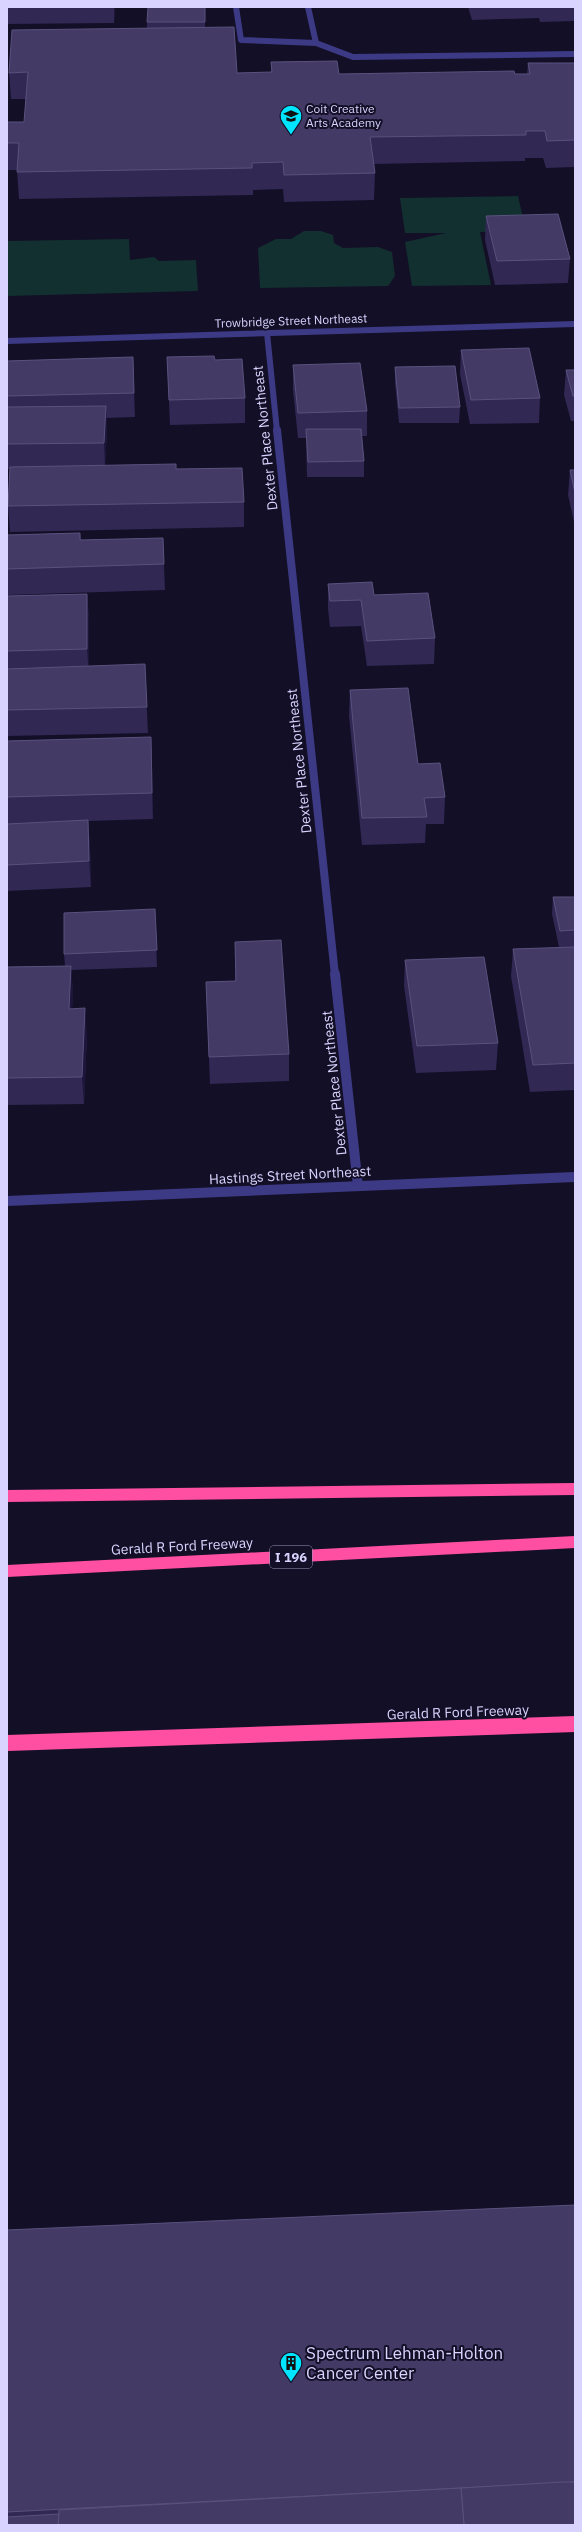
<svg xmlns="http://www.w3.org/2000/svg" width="582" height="2532" font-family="'IBM Plex Sans',sans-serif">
	<rect width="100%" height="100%" fill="#130f26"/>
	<g fill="#12302f">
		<path d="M518 196 526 231 480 232 491 285 412 286 405 242 446 233H405L400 198Z"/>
		<path d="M304 231H321L333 235 334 243 343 248 378 247 392 252 395 276 388 286 260 288 258 248 276 239H291Z"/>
		<path d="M129 239 130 260 154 257 159 261 196 260 198 291 7 296V241Z"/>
	</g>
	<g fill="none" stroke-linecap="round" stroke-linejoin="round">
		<g stroke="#3d3a85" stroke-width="6">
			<path d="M236 7 241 40 316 43"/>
			<path d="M308 7 316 43 353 57 575 54"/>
			<path d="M267 333 277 431"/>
			<path d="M7 341 575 324"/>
		</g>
		<path stroke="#3d3a85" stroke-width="8" d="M277 430 335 975"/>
		<g stroke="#3d3a85" stroke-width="10">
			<path d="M335 974 358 1186"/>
			<path d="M7 1201 575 1177"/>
		</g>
		<g stroke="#ff4fa3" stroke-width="12">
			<path d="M7 1496 575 1489"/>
			<path d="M7 1571 575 1542"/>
		</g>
		<path stroke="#ff4fa3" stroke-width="16" d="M7 1743 575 1724"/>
	</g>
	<g fill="#312854">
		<path d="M7 7H115L114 23 7 24Z"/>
		<path d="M205 7V27L237 73 271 72V62L339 74H527L528 63H575V167L546 168 543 158H525V161L374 164 375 173 374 200 284 202 283 189 253 190V195L19 199 17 170H7V122H24L26 99H11L9 73 147 28V22Z"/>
		<path d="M468 7H575V21L540 22 539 18 472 20Z"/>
		<path d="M486 216 570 259 568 283 495 285 485 240Z"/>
		<path d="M461 350 540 398 539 423 470 424 460 374Z"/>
		<path d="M133 357 135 417 106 418 107 430 105 465 177 469 244 502V527L10 532 8 506 10 469H7V361Z"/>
		<path d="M167 357 215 360 245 398V423L170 425Z"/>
		<path d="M293 365 367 411V436H362L364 461V477H307L306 438H298L293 390Z"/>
		<path d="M395 367 460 407 459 423H399L395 383Z"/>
		<path d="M566 370H575V421H571L564 395Z"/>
		<path d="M570 470H575V522H574L568 495Z"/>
		<path d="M80 533 81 540 163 538 165 590 7 595V535Z"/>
		<path d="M328 584 374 595 435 638 434 664 367 666 361 626 330 627 328 609Z"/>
		<path d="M87 594 89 620V666L146 690 148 733 7 736V596Z"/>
		<path d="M350 690 418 764 445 797 444 824H426L425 843 362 845 349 716Z"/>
		<path d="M151 737 152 763 153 819 88 821 90 847 91 887 7 891V741Z"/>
		<path d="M553 897H575V947H559L552 914Z"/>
		<path d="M155 909 157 967 71 970 73 992 72 1009 87 1035 84 1104 7 1105V967L65 966 64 954Z"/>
		<path d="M235 942 289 1054V1081L210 1084 206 982 235 981Z"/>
		<path d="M575 947V1090L530 1092 511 976 513 949Z"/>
		<path d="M405 960 498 1043 496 1070 416 1073 404 986Z"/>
		<path d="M7 2230 575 2525H7Z"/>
	</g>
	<g fill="#1d163a">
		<path d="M114 7H115L114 23Z"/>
		<path d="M133 357 134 381 135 417 134 393Z"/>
		<path d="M106 406 107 430 105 468 104 443Z"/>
		<path d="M87 594 89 620V674L87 649Z"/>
		<path d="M151 737 152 763 153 819 152 793Z"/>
		<path d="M88 820 90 847 91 887 89 861Z"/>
		<path d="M71 966 73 992 71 1035 69 1009Z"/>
		<path d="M85 1008 87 1035 84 1104 82 1077Z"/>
	</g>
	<g fill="#433a66" stroke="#5a527e">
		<path d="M148 7H205V22H147Z"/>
		<path d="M234 27 237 73 272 72 271 62 337 61 339 74 514 71 515 74H530L528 63H575V140L547 141 545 131H526V135L370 137 375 173 284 175 283 162 252 163V168L17 172 19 143H7V122H24L28 72 9 73 12 30Z"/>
		<path d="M558 214 570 259 497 261 486 216Z"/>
		<path d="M529 348 540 398 471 400 461 350Z"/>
		<path d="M214 356 215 360 242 359 245 398 169 400 167 357Z"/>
		<path d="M133 357 134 393 7 396V361Z"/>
		<path d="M360 363 367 411 298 413 293 365Z"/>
		<path d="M455 366 460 407 399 408 395 367Z"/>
		<path d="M566 370H575V396H573Z"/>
		<path d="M106 406 104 443 7 444V407Z"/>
		<path d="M306 429H361L364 461 308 462Z"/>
		<path d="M176 464V469L242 468 244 502 8 506 10 467Z"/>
		<path d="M570 470H575V493Z"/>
		<path d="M80 533V540L163 538 164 564 7 569V535Z"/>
		<path d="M372 582 374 595 428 593 435 638 367 641 361 600 330 601 328 584Z"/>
		<path d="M87 594V649L7 651V596Z"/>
		<path d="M145 664 147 707 7 710V669Z"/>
		<path d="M408 688 418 764 440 763 445 797 424 798 427 817 362 818 350 690Z"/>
		<path d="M151 737 152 793 7 797V741Z"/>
		<path d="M88 820 89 861 7 865V824Z"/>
		<path d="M553 897H575V930L560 931Z"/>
		<path d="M155 909 157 950 64 954V913Z"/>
		<path d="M281 940 289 1054 209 1057 206 982 236 981 235 942Z"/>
		<path d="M575 947V1063L533 1065 513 949Z"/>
		<path d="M484 957 498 1043 417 1046 405 960Z"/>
		<path d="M71 966 69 1009 85 1008 82 1077 7 1078V967Z"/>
		<path d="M575 2205V2482L7 2512V2230Z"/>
		<path d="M562 2482H575V2525H464L461 2488Z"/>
		<path d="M461 2488 464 2525H58L59 2510Z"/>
		<path d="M59 2514 58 2525H7V2517Z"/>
	</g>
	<defs>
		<g id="school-pin" transform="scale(1.15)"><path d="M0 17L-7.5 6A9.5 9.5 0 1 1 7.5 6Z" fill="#00e5ff" stroke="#130f26"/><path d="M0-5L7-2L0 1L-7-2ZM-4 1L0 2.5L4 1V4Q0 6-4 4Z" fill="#111"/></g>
		<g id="building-pin" transform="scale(1.15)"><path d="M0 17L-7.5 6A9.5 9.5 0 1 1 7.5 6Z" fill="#00e5ff" stroke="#130f26"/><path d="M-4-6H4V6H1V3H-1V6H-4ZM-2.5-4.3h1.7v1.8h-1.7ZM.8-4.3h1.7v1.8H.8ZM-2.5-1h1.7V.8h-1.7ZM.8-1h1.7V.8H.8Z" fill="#111"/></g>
	</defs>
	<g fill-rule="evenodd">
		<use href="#school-pin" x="291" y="116"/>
		<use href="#building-pin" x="291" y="2363"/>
	</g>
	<g text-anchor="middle" stroke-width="4" stroke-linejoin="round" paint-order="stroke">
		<g font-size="12" fill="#d9d4ff" stroke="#130f26" text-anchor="start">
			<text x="306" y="113">Coit Creative<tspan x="306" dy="14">Arts Academy</tspan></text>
		</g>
		<g font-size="12" fill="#d9d4ff" stroke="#130f26">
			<text transform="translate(291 321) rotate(-2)" y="4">Trowbridge Street Northeast</text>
		</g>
		<rect fill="#130f26" stroke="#9e99be" stroke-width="1" x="270" y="1546" width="42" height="22" rx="3"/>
		<g font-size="13" font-weight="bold" fill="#d9d4ff">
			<text x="291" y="1562">I 196</text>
		</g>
		<g font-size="14" fill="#d9d4ff" stroke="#130f26">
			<text transform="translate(265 438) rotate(-96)" y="5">Dexter Place Northeast</text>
			<text transform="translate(299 761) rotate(-96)" y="5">Dexter Place Northeast</text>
			<text transform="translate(334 1083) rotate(-96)" y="5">Dexter Place Northeast</text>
			<text transform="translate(290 1175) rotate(-3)" y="5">Hastings Street Northeast</text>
			<text transform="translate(182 1546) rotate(-3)" y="5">Gerald R Ford Freeway</text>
			<text transform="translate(458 1712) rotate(-2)" y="5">Gerald R Ford Freeway</text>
		</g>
		<g font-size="17" fill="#d9d4ff" stroke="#130f26" text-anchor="start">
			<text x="306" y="2359">Spectrum Lehman-Holton<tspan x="306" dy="20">Cancer Center</tspan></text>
		</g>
	</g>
	<rect width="582" height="2532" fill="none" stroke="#d9d4ff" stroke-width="16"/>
</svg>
